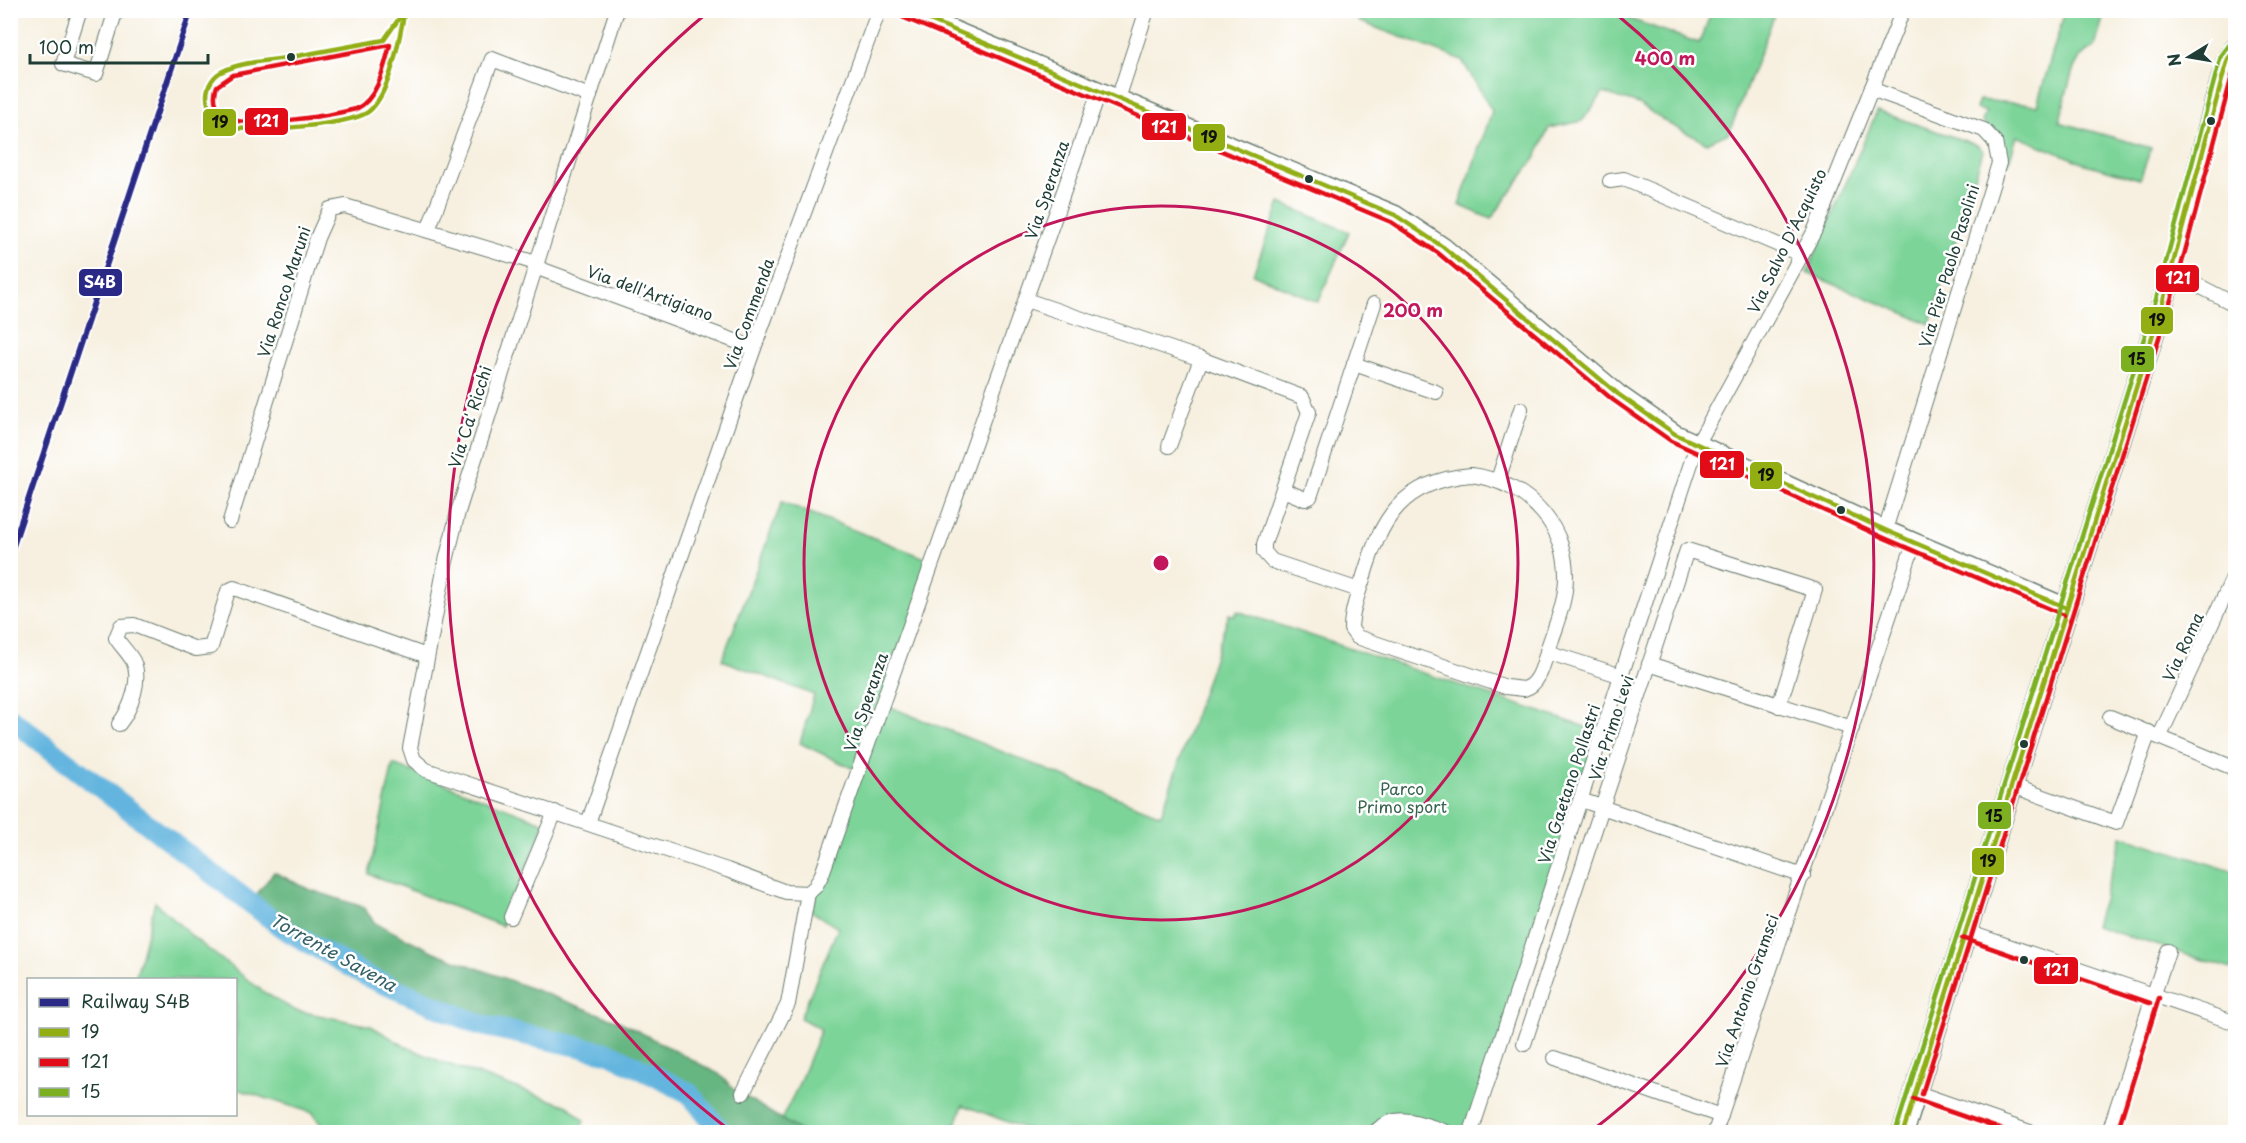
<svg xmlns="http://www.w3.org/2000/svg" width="2246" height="1143" font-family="'Playpen Sans',sans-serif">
	<rect width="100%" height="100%" fill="#fff"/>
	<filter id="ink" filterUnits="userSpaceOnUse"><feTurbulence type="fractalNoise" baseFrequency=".0167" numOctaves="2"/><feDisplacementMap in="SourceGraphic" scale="12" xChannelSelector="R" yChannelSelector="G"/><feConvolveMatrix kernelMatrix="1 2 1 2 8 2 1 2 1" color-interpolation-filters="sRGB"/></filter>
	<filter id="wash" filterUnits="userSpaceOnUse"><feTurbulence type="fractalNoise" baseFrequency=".008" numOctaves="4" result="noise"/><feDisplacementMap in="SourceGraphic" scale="24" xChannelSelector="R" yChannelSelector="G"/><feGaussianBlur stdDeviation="1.35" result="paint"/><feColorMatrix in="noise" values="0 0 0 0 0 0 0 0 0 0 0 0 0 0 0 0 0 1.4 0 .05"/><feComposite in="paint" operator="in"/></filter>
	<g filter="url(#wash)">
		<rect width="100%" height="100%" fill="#f7f0e0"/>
		<g fill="#7dd499" stroke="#4e8866" stroke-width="1.5">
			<path d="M1361 11H1607L1699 43 1712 11H1776L1729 133 1707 143 1669 124 1639 104 1603 93 1582 121 1549 128 1536 157 1491 219 1459 205 1492 111 1462 60 1358 21Z"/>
			<path d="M2065 11H2105L2095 47C2068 55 2068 99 2059 122L2151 148 2140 179 2085 164 2017 136 2008 165C2004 144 1999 134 1982 122L1986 112 1976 109 1979 100 2037 105Z"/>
			<path d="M1877 111 1977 145 1983 151 1930 324 1807 273Z"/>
			<path d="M1280 203 1349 232 1318 302 1253 274Z"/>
			<path d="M782 502 933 561 885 705 1161 815 1229 614 1235 616 1237 611 1604 733 1470 1132H1034L963 1105 953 1132H775L797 1088 821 1029 800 1018 838 928 811 911 860 772 800 743 814 695 722 660Z"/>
			<path d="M393 764 545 823 502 926 369 874Z"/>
			<path d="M2122 836 2235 872V970L2095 926Z"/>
			<path d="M155 902 194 938 265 993 294 1010 371 1026 403 1045 439 1061 568 1106 584 1120 580 1132H326L313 1113 236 1089V980L135 979Z"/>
		</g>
		<path fill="#66b681" stroke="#427a5a" stroke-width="1.5" d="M274 872 308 889 363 907 375 923 434 952 621 1022 719 1074 736 1091 802 1132H721L689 1093 609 1053 480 1025 368 977 284 929 250 903Z"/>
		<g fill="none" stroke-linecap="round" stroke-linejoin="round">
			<path stroke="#64b5df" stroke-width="21" d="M10 718 284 929 368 977 480 1025 609 1053 689 1093 721 1132"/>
		</g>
	</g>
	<g filter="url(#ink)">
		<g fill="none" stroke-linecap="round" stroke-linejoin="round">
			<g stroke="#6b7c70" stroke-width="16">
				<g id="street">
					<path d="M80 10 63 64 96 74 116 10"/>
					<path d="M617 10 458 512 445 565 410 748 414 760 426 770 727 870 786 892 808 893 815 887 822 874 1099 92"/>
					<path d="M1871 89 1984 130 1995 142 1999 163 1885 530"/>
					<path d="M1118 99 1147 10"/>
					<path d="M1610 181 1624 179 1802 255"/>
					<path d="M428 230 492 59 590 96"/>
					<path d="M535 267 754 348"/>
					<path d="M2172 272 2236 305"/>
					<path d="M1026 300 1201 359 1302 397 1309 412 1264 544V552L1272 561 1359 590"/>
					<path d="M1354 364 1436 392"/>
					<path d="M1169 446 1201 359"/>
					<path d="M1471 475C1529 482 1573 530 1565 590 1563 610 1554 629 1548 648 1544 662 1540 685 1524 689L1506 687 1357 637 1351 629C1351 612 1358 594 1363 579 1381 518 1402 481 1471 475Z"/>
					<path d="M1498 480 1521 409"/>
					<path d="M1283 490 1305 499 1310 497 1374 304"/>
					<path d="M230 521 317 238 330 209 345 206 536 263"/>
					<path d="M1547 652 1622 676"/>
					<path d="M1649 664 1852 728"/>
					<path d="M2110 717 2236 769"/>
					<path d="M119 724C131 709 142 679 133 661 128 652 121 646 116 638L121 626 134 625 196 649 211 647 228 591 234 588 427 656"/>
					<path d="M2160 736 2236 571"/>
					<path d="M2013 786 2116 823 2149 732"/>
					<path d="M1581 800 1803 876"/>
					<path d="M588 823 754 348 879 10"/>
					<path d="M511 917 555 812"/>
					<path d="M1964 931 2236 1023"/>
					<path d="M1524 1044 1687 550 1815 590 1779 706"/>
					<path d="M1555 1058 1721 1116"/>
					<path d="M1915 1092 2030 1132"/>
					<path d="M743 1093 788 1004 808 893"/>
					<path d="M1375 1132C1397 1111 1420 1123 1446 1132"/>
					<path d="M1471 1132 1697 445 1814 232 1903 10"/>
					<path d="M1715 1132 1914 543"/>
					<path d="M2109 1132 2168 951"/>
				</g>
			</g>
			<g stroke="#6b7c70" stroke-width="21">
				<path id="secondary" d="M905 10 1395 215 1443 247 1618 394 1675 434 1885 530 2067 608"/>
			</g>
			<g stroke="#6b7c70" stroke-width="24">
				<path id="primary" d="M1903 1132 2162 305C2185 228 2202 150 2224 72L2228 59 2236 48"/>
			</g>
			<use href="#street" stroke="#fff" stroke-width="14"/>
			<use href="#secondary" stroke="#fff" stroke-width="18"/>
			<use href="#primary" stroke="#fff" stroke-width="21"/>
			<g stroke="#fff" stroke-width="9">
				<g id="bus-1">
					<path d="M405 10 384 40C351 46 318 52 286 58 265 61 242 62 223 71 214 75 207 85 207 96 207 109 216 124 229 127 251 133 351 125 368 112 391 94 399 38 405 10"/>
					<path d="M906 10 1395 215 1443 247 1618 394 1675 434 1885 530 2067 608"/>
					<path d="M1903 1132 2162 305 2224 72 2228 59 2236 49"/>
				</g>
			</g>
			<g stroke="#fff" stroke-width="9">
				<g id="bus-2">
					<path d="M902 17 1391 222 1438 253 1613 400 1671 441 1882 537 2064 615"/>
					<path d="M390 45C384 67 378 99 356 109 332 115 249 129 228 118 216 112 212 98 217 86L233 75Z"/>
					<path d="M1962 938 2150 1003"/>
					<path d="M1922 1094 2179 274 2236 61"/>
					<path d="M1913 1099 2009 1132"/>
					<path d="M2117 1132 2159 998"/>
				</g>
			</g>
			<g stroke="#fff" stroke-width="9">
				<path id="bus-3" d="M1896 1130 2155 303 2217 70 2221 56 2230 44"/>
			</g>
			<use href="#bus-1" stroke="#92ae13" stroke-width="4.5"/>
			<use href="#bus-2" stroke="#e20c19" stroke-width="4.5"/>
			<use href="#bus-3" stroke="#7cb021" stroke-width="4.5"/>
			<g stroke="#fff" stroke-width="10">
				<path id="rail-1" d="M10 555 191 10"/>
			</g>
			<use href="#rail-1" stroke="#2a2a86" stroke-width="6"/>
		</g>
	</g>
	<g fill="none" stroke="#c2185b" stroke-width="3">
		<circle cx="1161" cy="563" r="357"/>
		<path d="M732 1132A713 713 0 0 1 707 13M1615 13A713 713 0 0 1 1590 1132"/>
	</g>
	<g fill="#1f3d34" stroke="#fff" stroke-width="2">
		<circle cx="291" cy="57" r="5"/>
		<circle cx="2211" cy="121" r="5"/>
		<circle cx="1309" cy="179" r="5"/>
		<circle cx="1841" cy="510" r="5"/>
		<circle cx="2024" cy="744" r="5"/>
		<circle cx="2024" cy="960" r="5"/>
	</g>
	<g text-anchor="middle" stroke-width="5" stroke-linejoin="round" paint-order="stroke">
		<g font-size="16" fill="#1f3d34" stroke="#fff">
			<text transform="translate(1047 190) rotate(-71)" y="6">Via Speranza</text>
			<text transform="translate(1787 241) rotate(-64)" y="6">Via Salvo D'Acquisto</text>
			<text transform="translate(1949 266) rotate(-73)" y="6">Via Pier Paolo Pasolini</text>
			<text transform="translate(284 292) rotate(-72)" y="6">Via Ronco Maruni</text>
			<text transform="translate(650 293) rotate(20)" y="6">Via dell'Artigiano</text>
			<text transform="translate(749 314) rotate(-70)" y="6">Via Commenda</text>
			<text transform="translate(470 417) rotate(-72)" y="6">Via Ca' Ricchi</text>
			<text transform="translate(2183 647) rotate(-65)" y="6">Via Roma</text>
			<text transform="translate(866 702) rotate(-71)" y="6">Via Speranza</text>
			<text transform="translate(1611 728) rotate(-72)" y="6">Via Primo Levi</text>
			<text transform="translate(1569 784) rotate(-72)" y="6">Via Gaetano Pollastri</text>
			<text transform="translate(1747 991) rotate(-71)" y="6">Via Antonio Gramsci</text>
		</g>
		<g font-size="16" fill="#36634d" stroke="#fff">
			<text x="1402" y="795">Parco<tspan x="1402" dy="18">Primo sport</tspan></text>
		</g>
		<g font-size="18" font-style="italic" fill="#346167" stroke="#fff">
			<text transform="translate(333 953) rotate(29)" y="6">Torrente Savena</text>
		</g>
	</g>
	<circle cx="1161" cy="563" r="9" fill="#c2185b" stroke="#fff" stroke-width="3"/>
	<g font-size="18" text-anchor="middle" font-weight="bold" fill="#c2185b" stroke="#fff" stroke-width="5" stroke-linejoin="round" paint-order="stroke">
		<text x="1665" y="65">400 m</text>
		<text x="1413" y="317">200 m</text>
	</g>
	<g stroke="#fff" stroke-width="2">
		<rect x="244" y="107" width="45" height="29" rx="6" fill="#e20c19"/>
		<rect x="202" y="108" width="35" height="29" rx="6" fill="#92ae13"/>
		<rect x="1141" y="112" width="46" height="29" rx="6" fill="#e20c19"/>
		<rect x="1192" y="123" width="34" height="29" rx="6" fill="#92ae13"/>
		<rect x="2155" y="264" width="45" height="29" rx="6" fill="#e20c19"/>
		<rect x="78" y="268" width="45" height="29" rx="6" fill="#2a2a86"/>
		<rect x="2140" y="306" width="34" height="29" rx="6" fill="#92ae13"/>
		<rect x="2120" y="345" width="35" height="28" rx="6" fill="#7cb021"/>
		<rect x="1699" y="450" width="46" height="29" rx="6" fill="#e20c19"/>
		<rect x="1749" y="461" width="34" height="29" rx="6" fill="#92ae13"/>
		<rect x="1977" y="801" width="35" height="29" rx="6" fill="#7cb021"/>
		<rect x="1971" y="847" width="34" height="29" rx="6" fill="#92ae13"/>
		<rect x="2033" y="956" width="46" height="29" rx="6" fill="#e20c19"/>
	</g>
	<g font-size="16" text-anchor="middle" font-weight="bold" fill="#fff">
		<text x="266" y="127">121</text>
		<text x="1164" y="133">121</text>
		<text x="2178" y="284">121</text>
		<text x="100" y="288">S4B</text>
		<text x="1722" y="470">121</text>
		<text x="2056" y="976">121</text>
	</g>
	<g font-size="16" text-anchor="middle" font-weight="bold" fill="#111">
		<text x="220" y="128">19</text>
		<text x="1209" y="143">19</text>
		<text x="2157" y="326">19</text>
		<text x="2137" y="365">15</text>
		<text x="1766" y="481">19</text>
		<text x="1994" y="822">15</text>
		<text x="1988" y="867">19</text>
	</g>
	<rect width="2246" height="1143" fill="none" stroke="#fff" stroke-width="36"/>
	<rect x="27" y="978" width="210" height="138" fill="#ffffff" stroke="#a5b1ae" stroke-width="1.5"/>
	<rect x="39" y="998" width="30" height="9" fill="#2a2a86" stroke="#a5b1ae" stroke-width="1.5"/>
	<text x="81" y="1008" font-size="18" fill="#1f3d34">Railway S4B</text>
	<rect x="39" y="1028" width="30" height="9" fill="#92ae13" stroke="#a5b1ae" stroke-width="1.5"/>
	<text x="81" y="1038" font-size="18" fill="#1f3d34">19</text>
	<rect x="39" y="1058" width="30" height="9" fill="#e20c19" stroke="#a5b1ae" stroke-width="1.5"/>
	<text x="81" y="1068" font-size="18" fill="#1f3d34">121</text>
	<rect x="39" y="1088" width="30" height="9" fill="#7cb021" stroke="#a5b1ae" stroke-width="1.5"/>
	<text x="81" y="1098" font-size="18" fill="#1f3d34">15</text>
	<g transform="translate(2189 57) rotate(259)" stroke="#ffffff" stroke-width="4.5" paint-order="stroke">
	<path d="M0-4.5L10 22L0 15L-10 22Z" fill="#1f3d34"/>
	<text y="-9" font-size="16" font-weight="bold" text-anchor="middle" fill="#1f3d34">N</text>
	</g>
	<path d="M30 54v9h178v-9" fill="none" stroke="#1f3d34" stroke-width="3"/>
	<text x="39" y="54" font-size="18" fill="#1f3d34" stroke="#ffffff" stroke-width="4.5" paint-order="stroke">100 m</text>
</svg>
